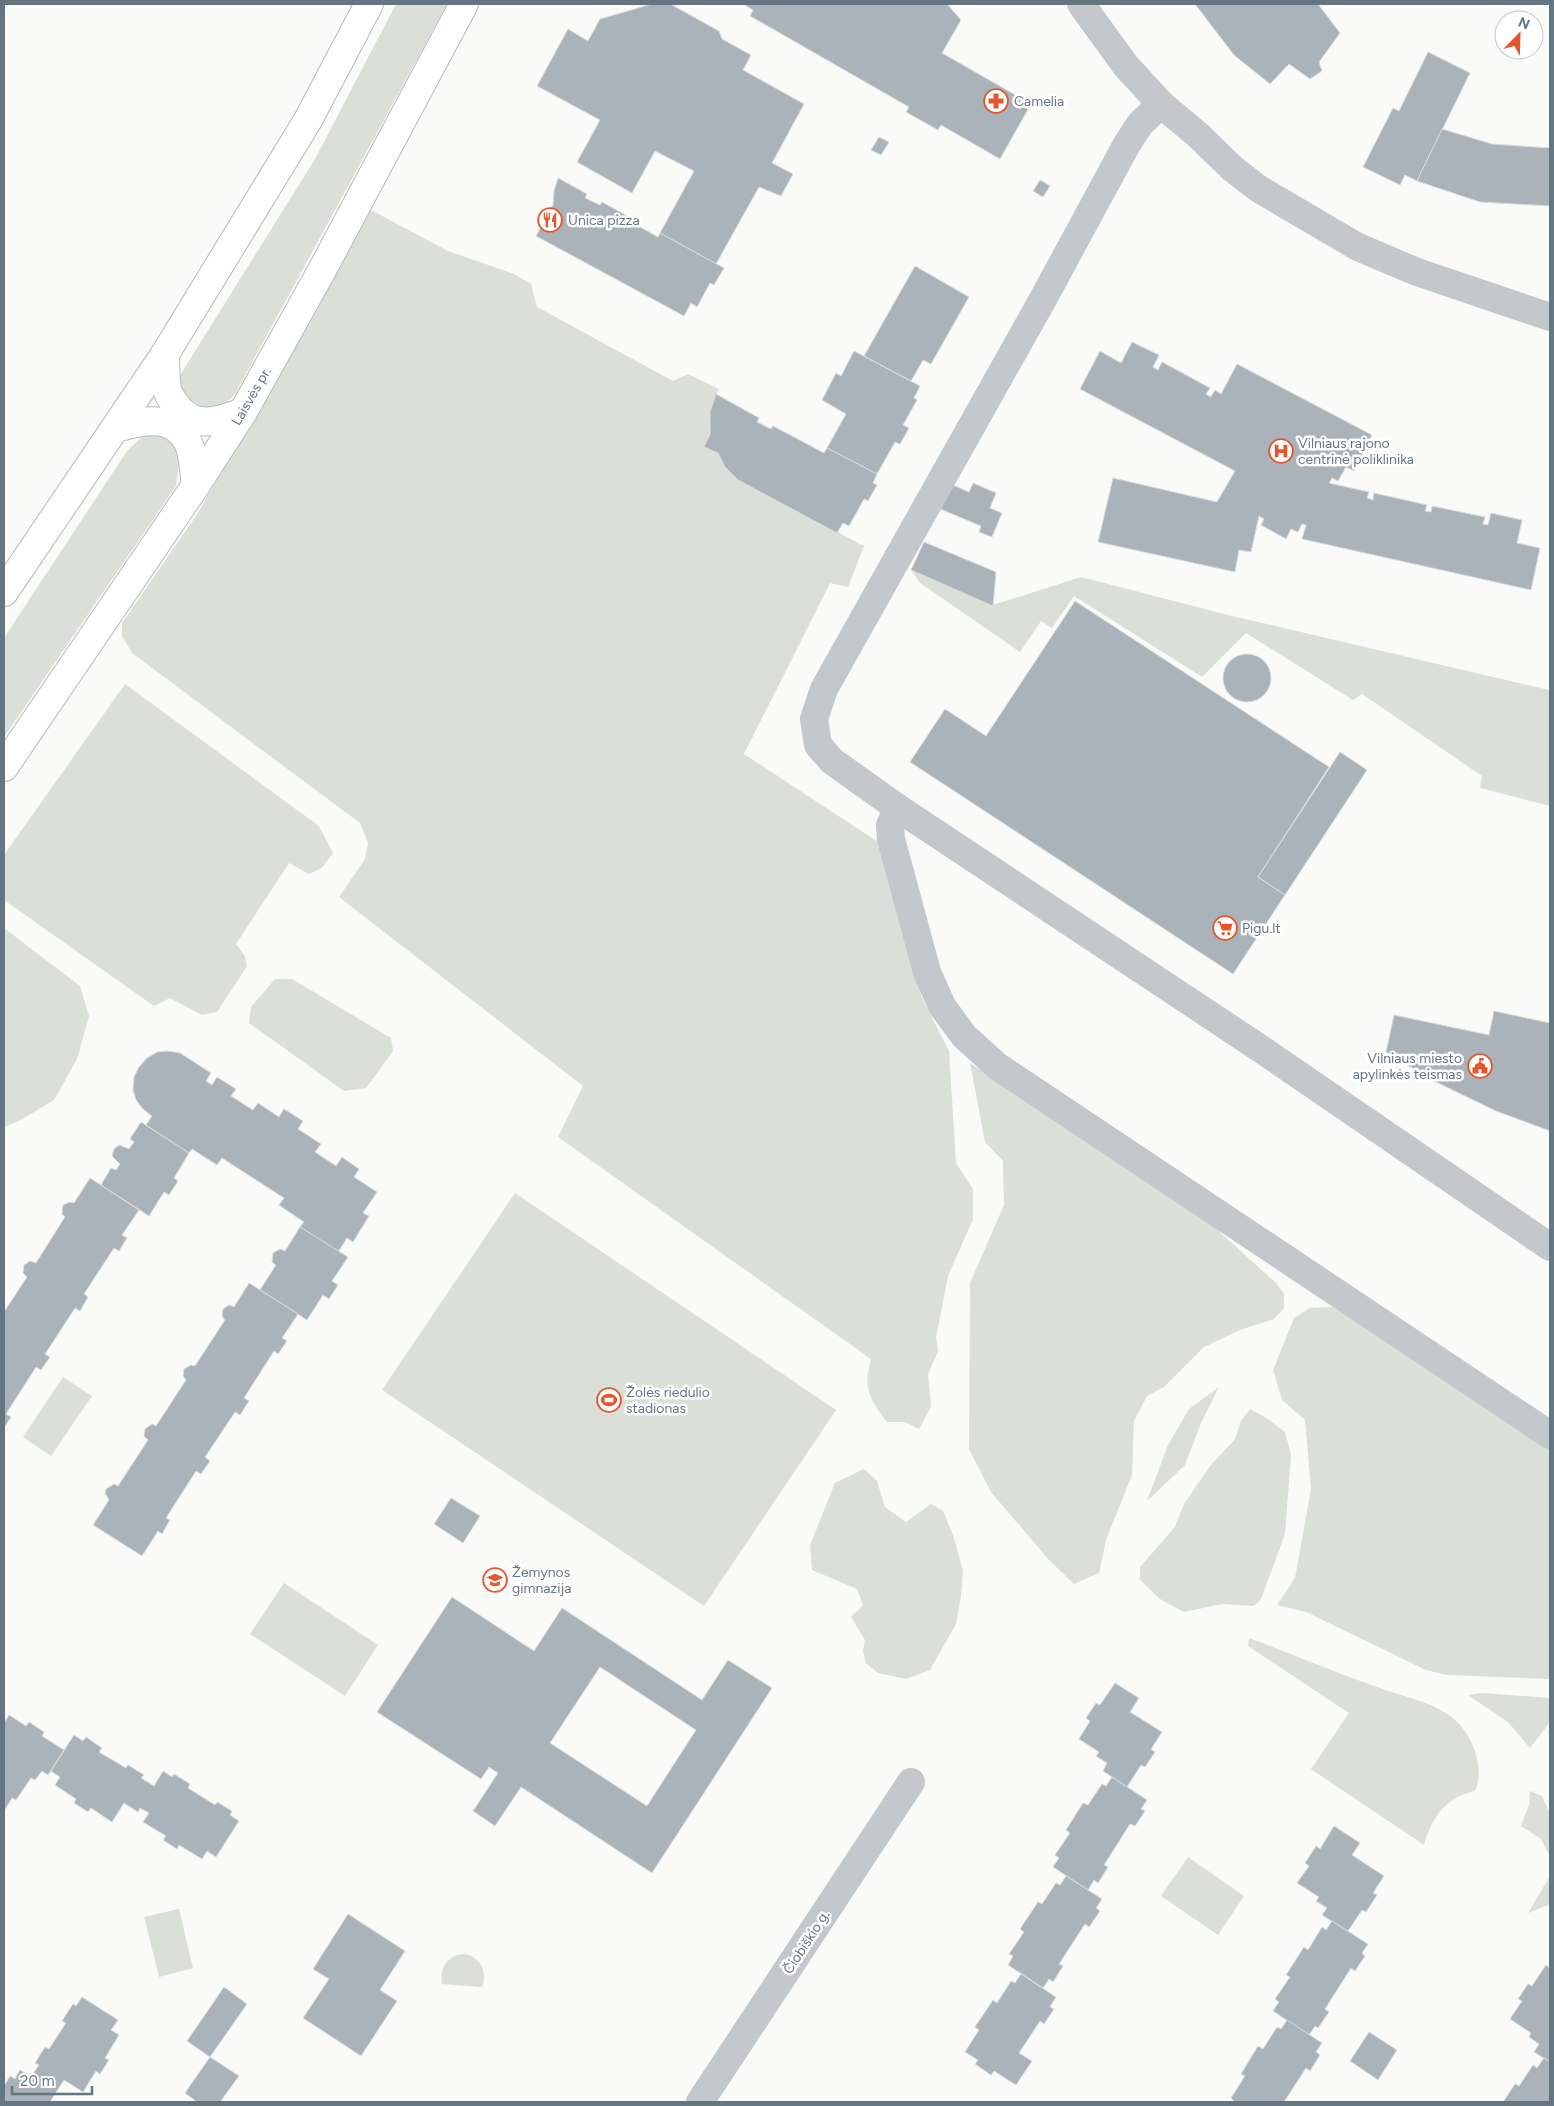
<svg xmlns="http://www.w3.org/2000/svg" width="1554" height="2106" font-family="Figtree,sans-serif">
	<rect width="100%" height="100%" fill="#fafaf8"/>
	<g fill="#dadfd7">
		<path d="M396 4H447L235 394 222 407 203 411 183 400 177 380 315 159Z"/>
		<path d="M371 210 448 251 514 274 531 284 537 307 673 381 688 374 719 389C706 411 714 426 705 447L718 453 725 467 738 480 864 546 848 587 830 583 744 754 878 842 922 998 949 1051 956 1163 973 1189V1219L948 1276 936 1337 938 1351 928 1374 931 1407 919 1429 905 1422H887C869 1398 863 1389 871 1359L558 1137 583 1086 339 897 365 859 368 843 360 823 132 653 122 636V623L196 516Z"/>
		<path d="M145 434H157L174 442 180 458 176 486 4 737V638L127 451Z"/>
		<path d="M911 570 993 605 1081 577 1228 615 1549 690 1550 806 1480 788 1482 776 1362 694 1353 700 1246 633 1202 677 1074 596 1052 628 1041 621 1020 652 920 583Z"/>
		<path d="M125 684 319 826 333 853 322 868 309 874 289 863 236 944 245 956 247 966 217 1012 202 1015 170 998 154 1006 4 900V855Z"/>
		<path d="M4 928 80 986 89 1016 77 1059 54 1100 19 1121 4 1127Z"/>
		<path d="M275 979H292L391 1038 393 1051 366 1088 344 1091 249 1023 251 1007Z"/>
		<path d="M970 1063 1202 1216 1276 1283 1284 1294V1308L1274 1319 1240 1330 1204 1347 1164 1387 1147 1396 1134 1421 1132 1475 1106 1540 1099 1573 1074 1584 1049 1560 991 1492 969 1449 970 1283 1004 1205 1003 1161 985 1142Z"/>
		<path d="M515 1193 836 1410 704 1606 382 1390Z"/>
		<path d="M1332 1307 1475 1394 1550 1444V1679L1447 1675 1426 1670 1306 1612 1277 1605 1295 1578 1311 1489 1305 1420 1282 1400 1273 1370 1294 1318 1310 1308Z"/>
		<path d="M63 1377 92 1396 51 1456 23 1437Z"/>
		<path d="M1219 1387 1201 1423 1185 1465 1147 1501 1168 1445 1189 1409Z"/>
		<path d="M1250 1409 1265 1417 1285 1432 1291 1454 1285 1534 1261 1599 1254 1606 1222 1604 1184 1612 1160 1599 1140 1580V1567L1175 1527 1184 1504 1210 1466 1235 1439 1241 1421Z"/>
		<path d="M864 1469 877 1481 885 1507 906 1522 931 1504 943 1511 953 1535 963 1571 961 1597 956 1624 930 1670 906 1679 878 1673 866 1663 863 1651 865 1640 851 1617 863 1605 857 1589 812 1570 810 1545 835 1483Z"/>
		<path d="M284 1583 378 1645 345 1696 250 1634Z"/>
		<path d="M1249 1638C1292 1654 1334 1672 1377 1687 1403 1697 1432 1701 1454 1719 1472 1734 1486 1769 1475 1791 1447 1796 1431 1818 1424 1845L1311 1769 1349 1713 1248 1646Z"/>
		<path d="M1482 1693 1550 1698V1722L1530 1748 1508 1722 1468 1695Z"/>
		<path d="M1530 1791 1542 1796 1550 1813V1857L1541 1839 1521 1826 1529 1805Z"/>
		<path d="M1188 1857 1244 1896 1218 1935 1161 1896Z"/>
		<path d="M1550 1876V1905H1548L1528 1913Z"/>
		<path d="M179 1909 193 1968 159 1977 144 1917Z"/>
		<path d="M465 1954C481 1958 488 1972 482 1987L442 1984C439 1968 448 1954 465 1954Z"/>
	</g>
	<g fill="#aab3b9" stroke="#dcdcda" fill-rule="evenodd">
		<path d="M652 4H670L719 31 722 39 751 55 743 70 804 104 772 163 793 174 781 196 759 187 716 264 660 233 694 171 655 151 632 193 577 162 600 120 537 86 568 29 588 41 600 19Z"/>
		<path d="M743 4H947L961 20 942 53 1031 104 1000 159 941 125 938 130 906 112 909 107 750 16 753 10Z"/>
		<path d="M1195 4H1318L1340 33 1319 62 1322 71 1310 79 1289 64 1270 84 1234 55Z"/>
		<path d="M1428 52 1470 73 1417 181 1405 175 1400 185 1363 167 1393 108 1399 111Z"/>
		<path d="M1442 129 1492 144 1550 148V206L1480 202 1417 181Z"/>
		<path d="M879 137 889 142 881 155 871 150Z"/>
		<path d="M558 178 587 194 585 198 600 205 602 202 631 218 629 221 658 237 660 233 724 268 714 285 710 283 697 307 691 303 684 316 536 236 553 205 554 191Z"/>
		<path d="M1040 180 1050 186 1043 197 1033 191Z"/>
		<path d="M915 266 969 297 931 364 923 360 911 381 864 356Z"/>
		<path d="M1132 342 1159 355 1153 367 1158 370 1162 362 1210 388 1206 394 1211 397 1215 390 1221 394 1237 364 1372 435 1354 471 1346 467 1338 481 1332 478 1329 483 1369 492 1367 498 1373 500 1374 493 1427 505 1425 511 1431 512 1432 506 1485 517 1483 524 1488 525 1491 513 1522 520 1517 543 1540 548 1531 590 1302 539 1306 525 1302 524 1298 532 1291 529 1286 539 1261 525 1264 519 1259 516 1251 552 1239 550 1235 572 1098 542 1113 478 1217 502 1235 471 1080 389 1100 351 1121 363Z"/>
		<path d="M854 351 920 386 914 398 917 400 903 425 909 428 900 444 895 442 877 474 827 448 846 414 822 400 836 373 841 376Z"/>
		<path d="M716 394 759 418 757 422 771 429 773 426 824 453 827 448 877 474 873 483 877 485 868 501 864 499 849 526 843 523 837 533 738 480 725 467 718 453 704 447 710 434V412Z"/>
		<path d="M948 483 969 492 973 483 996 493 990 508 1002 513 992 537 979 532 981 526 938 508Z"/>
		<path d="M924 542 996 572 993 606 911 570Z"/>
		<path d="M1075 601 1329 767 1258 877 1285 895 1233 974 910 762 945 709 986 736Z"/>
		<circle cx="1247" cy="678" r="24"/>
		<path d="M1340 752 1367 770 1285 895 1258 877Z"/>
		<path d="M1494 1011 1550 1023V1131L1496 1111 1434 1081 1386 1052 1394 1015 1489 1035Z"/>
		<path d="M167 1051 180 1053 211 1073 206 1081 212 1085 217 1077 236 1089 231 1096 253 1110 258 1103 279 1117 284 1109 303 1121 298 1129 321 1144 315 1152 336 1166 342 1157 359 1169 354 1177 377 1192 363 1213 369 1216 353 1242 347 1238 338 1252 300 1227 304 1222 279 1205 284 1198 222 1158 217 1165 192 1149 189 1153 146 1125 152 1116 143 1109 136 1100 133 1090 134 1077 139 1067 147 1058 157 1052Z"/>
		<path d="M141 1122 189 1153 174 1178 178 1181 169 1195 164 1192 149 1216 101 1185 111 1168 116 1170 120 1164 112 1156 114 1149 119 1145 129 1149 134 1142 130 1139Z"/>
		<path d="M90 1178 139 1210 122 1235 127 1238 119 1251 114 1248 84 1294 88 1297 80 1311 75 1308 45 1354 50 1357 41 1370 36 1367 6 1414 11 1417 4 1428V1312L27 1277 23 1273 24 1265 30 1261 36 1263 65 1217 62 1214 63 1205 70 1202 74 1203Z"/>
		<path d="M300 1227 348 1257 332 1281 338 1285 329 1299 323 1295 307 1320 260 1290 276 1265 272 1262 273 1253 280 1249 285 1251Z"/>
		<path d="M249 1283 298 1314 282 1338 287 1341 278 1354 274 1351 244 1398 249 1401 240 1415 235 1412 205 1457 210 1461 201 1474 196 1471 166 1518 170 1520 162 1534 158 1531 142 1556 93 1525 109 1500 105 1493 106 1489 114 1484 118 1486 148 1440 144 1436 145 1429 152 1424 156 1426 186 1380 183 1376 184 1369 191 1365 195 1366 225 1320 222 1316 223 1309 229 1305 234 1307Z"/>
		<path d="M451 1498 480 1516 463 1543 434 1524Z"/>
		<path d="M452 1597 534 1651 562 1608 702 1700 728 1660 772 1688 652 1873 521 1787 495 1826 473 1811 498 1773 489 1767 481 1779 377 1712ZM600 1667 696 1730 647 1806 550 1743Z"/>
		<path d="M1115 1683 1139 1698 1130 1712 1162 1732 1151 1749 1155 1752 1145 1767 1141 1765 1127 1787 1103 1771 1107 1763 1096 1756 1099 1752 1079 1739 1090 1721 1086 1718 1096 1703 1100 1705Z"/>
		<path d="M9 1715 26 1726 29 1722 44 1732 42 1736 64 1750 48 1775 42 1771 35 1780 31 1778 16 1800 12 1798 4 1811V1723Z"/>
		<path d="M74 1735 83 1741 86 1737 102 1748 99 1752 126 1768 128 1765 144 1775 141 1778 154 1786 163 1771 172 1777 174 1774 190 1784 188 1788 215 1805 217 1802 232 1811 230 1815 239 1821 216 1857 207 1851 202 1859 179 1845 177 1849 163 1840 166 1836 143 1822 149 1813 140 1808 138 1812 124 1803 112 1822 91 1808 88 1812 74 1803 76 1799 55 1785 60 1777 51 1771Z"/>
		<path d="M1112 1777 1147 1800 1141 1809 1145 1811 1135 1826 1130 1824 1104 1865 1108 1867 1098 1883 1094 1880 1088 1890 1053 1867 1059 1858 1055 1855 1070 1833 1066 1830 1083 1803 1088 1805 1102 1784 1106 1786Z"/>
		<path d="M1334 1826 1360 1843 1352 1855 1384 1876 1373 1893 1377 1895 1366 1912 1362 1910 1348 1931 1322 1915 1327 1908 1316 1901 1319 1897 1297 1883 1309 1866 1305 1863 1316 1846 1320 1849Z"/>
		<path d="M1066 1876 1102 1899 1096 1908 1100 1911 1089 1927 1085 1924 1059 1964 1063 1966 1053 1982 1049 1979 1043 1988 1008 1965 1013 1956 1009 1954 1024 1932 1020 1929 1038 1902 1042 1904 1056 1883 1060 1885Z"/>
		<path d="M348 1914 405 1951 380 1990 397 2001 361 2056 303 2018 329 1979 313 1969Z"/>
		<path d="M1332 1921 1368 1944 1362 1953 1365 1956 1355 1971 1351 1968 1325 2009 1329 2012 1318 2028 1315 2026 1309 2035 1273 2011 1279 2002 1275 1999 1290 1977 1286 1975 1304 1947 1308 1950 1322 1927 1326 1930Z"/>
		<path d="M1546 1965 1550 1968V2062L1534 2052 1539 2044 1529 2037 1531 2033 1510 2019 1522 2001 1518 1999 1528 1984 1532 1986Z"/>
		<path d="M1021 1974 1056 1997 1050 2007 1054 2009 1044 2024 1040 2021 1019 2053 1032 2061 1016 2085 994 2071 991 2075 975 2064 978 2060 965 2052 979 2030 975 2027 993 2000 997 2003 1011 1981 1015 1983Z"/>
		<path d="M224 1987 247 2004 210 2057 187 2041Z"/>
		<path d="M82 1997 118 2020 111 2030 119 2035 105 2058 109 2060 100 2074 96 2071 83 2092 64 2080 50 2102H4V2086L10 2076 15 2079 20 2070 31 2077 39 2065 35 2063 45 2047 49 2049 66 2023 62 2021 73 2004 76 2006Z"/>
		<path d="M1287 2020 1322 2043 1316 2052 1320 2055 1310 2071 1306 2068 1284 2102H1234V2101L1231 2098 1245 2076 1241 2074 1258 2046 1263 2049 1277 2027 1281 2029Z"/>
		<path d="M1369 2032 1397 2050 1378 2080 1350 2061Z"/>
		<path d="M210 2057 239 2076 220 2102H197L185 2093Z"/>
		<path d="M1544 2058 1550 2062V2102H1503L1515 2084 1519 2086 1533 2065 1537 2068Z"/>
	</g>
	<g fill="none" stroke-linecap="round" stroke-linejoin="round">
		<g stroke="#b5babe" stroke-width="30">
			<g id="major">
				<path d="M165 354C165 366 165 378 167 389 169 397 174 403 179 409 196 429 221 421 243 412"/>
				<path d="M116 428C145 419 179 413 191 450 194 461 194 474 196 485"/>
				<path d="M4 592 165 354 308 120 369 4"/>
				<path d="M4 767 196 485 243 412 321 272 464 4"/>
			</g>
		</g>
		<g stroke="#c3c8cc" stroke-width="28">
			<path d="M1081 4 1126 66 1161 104 1199 136 1233 169 1259 189 1358 247 1417 272 1550 317"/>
			<path d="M1161 104 1140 124 1127 144 1043 299 824 689 814 719 818 745 832 761 898 808 1261 1049 1550 1247"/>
			<path d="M898 808 890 825 891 839 927 972 942 1006 964 1036 997 1066 1550 1435"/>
			<path d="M700 2102 911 1782"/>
		</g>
		<use href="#major" stroke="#fff" stroke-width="28"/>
	</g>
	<defs>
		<g id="pharmacy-ring" transform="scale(1.25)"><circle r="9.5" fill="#fff" stroke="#e4572e" stroke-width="1.5"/><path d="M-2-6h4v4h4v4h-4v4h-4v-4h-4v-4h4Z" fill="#e4572e"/></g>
		<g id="restaurant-ring" transform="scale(1.25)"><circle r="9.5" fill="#fff" stroke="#e4572e" stroke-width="1.5"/><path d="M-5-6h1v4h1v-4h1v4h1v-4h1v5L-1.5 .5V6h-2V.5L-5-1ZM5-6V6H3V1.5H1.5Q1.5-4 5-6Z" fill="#e4572e"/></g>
		<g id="hospital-ring" transform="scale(1.25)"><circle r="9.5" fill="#fff" stroke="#e4572e" stroke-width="1.5"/><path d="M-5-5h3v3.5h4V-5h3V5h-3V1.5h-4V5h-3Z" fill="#e4572e"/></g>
		<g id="supermarket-ring" transform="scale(1.25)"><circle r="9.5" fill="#fff" stroke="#e4572e" stroke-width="1.5"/><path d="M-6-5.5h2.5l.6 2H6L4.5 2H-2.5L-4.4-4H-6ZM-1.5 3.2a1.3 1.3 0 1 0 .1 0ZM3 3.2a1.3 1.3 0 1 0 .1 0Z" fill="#e4572e"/></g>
		<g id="civic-ring" transform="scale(1.25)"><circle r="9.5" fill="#fff" stroke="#e4572e" stroke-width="1.5"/><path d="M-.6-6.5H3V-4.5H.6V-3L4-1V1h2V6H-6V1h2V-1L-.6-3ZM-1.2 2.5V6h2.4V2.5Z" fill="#e4572e"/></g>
		<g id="stadium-ring" transform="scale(1.25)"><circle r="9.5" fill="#fff" stroke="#e4572e" stroke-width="1.5"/><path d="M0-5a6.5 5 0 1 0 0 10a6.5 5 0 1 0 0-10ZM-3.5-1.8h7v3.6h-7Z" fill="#e4572e"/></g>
		<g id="school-ring" transform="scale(1.25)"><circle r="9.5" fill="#fff" stroke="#e4572e" stroke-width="1.5"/><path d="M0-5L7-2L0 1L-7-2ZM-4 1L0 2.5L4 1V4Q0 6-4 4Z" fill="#e4572e"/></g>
	</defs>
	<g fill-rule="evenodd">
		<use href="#pharmacy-ring" x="996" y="101"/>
		<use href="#restaurant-ring" x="550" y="220"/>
		<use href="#hospital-ring" x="1281" y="451"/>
		<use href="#supermarket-ring" x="1225" y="928"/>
		<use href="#civic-ring" x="1480" y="1066"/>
		<use href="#stadium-ring" x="609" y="1400"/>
		<use href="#school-ring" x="495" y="1580"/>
	</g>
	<g text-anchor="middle" stroke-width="5" stroke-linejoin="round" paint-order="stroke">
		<g font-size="14" fill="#657683" stroke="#fff" text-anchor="start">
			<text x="1014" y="106">Camelia</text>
			<text x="568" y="225">Unica pizza</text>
			<text x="1298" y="448">Vilniaus rajono<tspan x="1298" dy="16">centrinė poliklinika</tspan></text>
			<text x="1242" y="933">Pigu.lt</text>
			<text x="1462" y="1063" text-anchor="end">Vilniaus miesto<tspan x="1462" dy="16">apylinkės teismas</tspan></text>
			<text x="626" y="1397">Žolės riedulio<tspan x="626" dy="16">stadionas</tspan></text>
			<text x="512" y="1577">Žemynos<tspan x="512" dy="16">gimnazija</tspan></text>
		</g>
		<g font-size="14" fill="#657683" stroke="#fff">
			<text transform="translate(251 396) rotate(-60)" y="5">Laisvės pr.</text>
			<text transform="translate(806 1942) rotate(-57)" y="5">Čiobiškio g.</text>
		</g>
	</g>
	<rect width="1554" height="2106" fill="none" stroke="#657683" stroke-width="10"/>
	<g transform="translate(1519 35) rotate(23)"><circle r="24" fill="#ffffff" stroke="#c1c8cd"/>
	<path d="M0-4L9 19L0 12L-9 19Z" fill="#e4572e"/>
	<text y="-8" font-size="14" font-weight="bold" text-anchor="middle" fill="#657683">N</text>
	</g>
	<path d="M12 2086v8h80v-8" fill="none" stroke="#657683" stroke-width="2.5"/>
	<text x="20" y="2086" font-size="15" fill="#657683" stroke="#ffffff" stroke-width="4" paint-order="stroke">20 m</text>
</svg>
